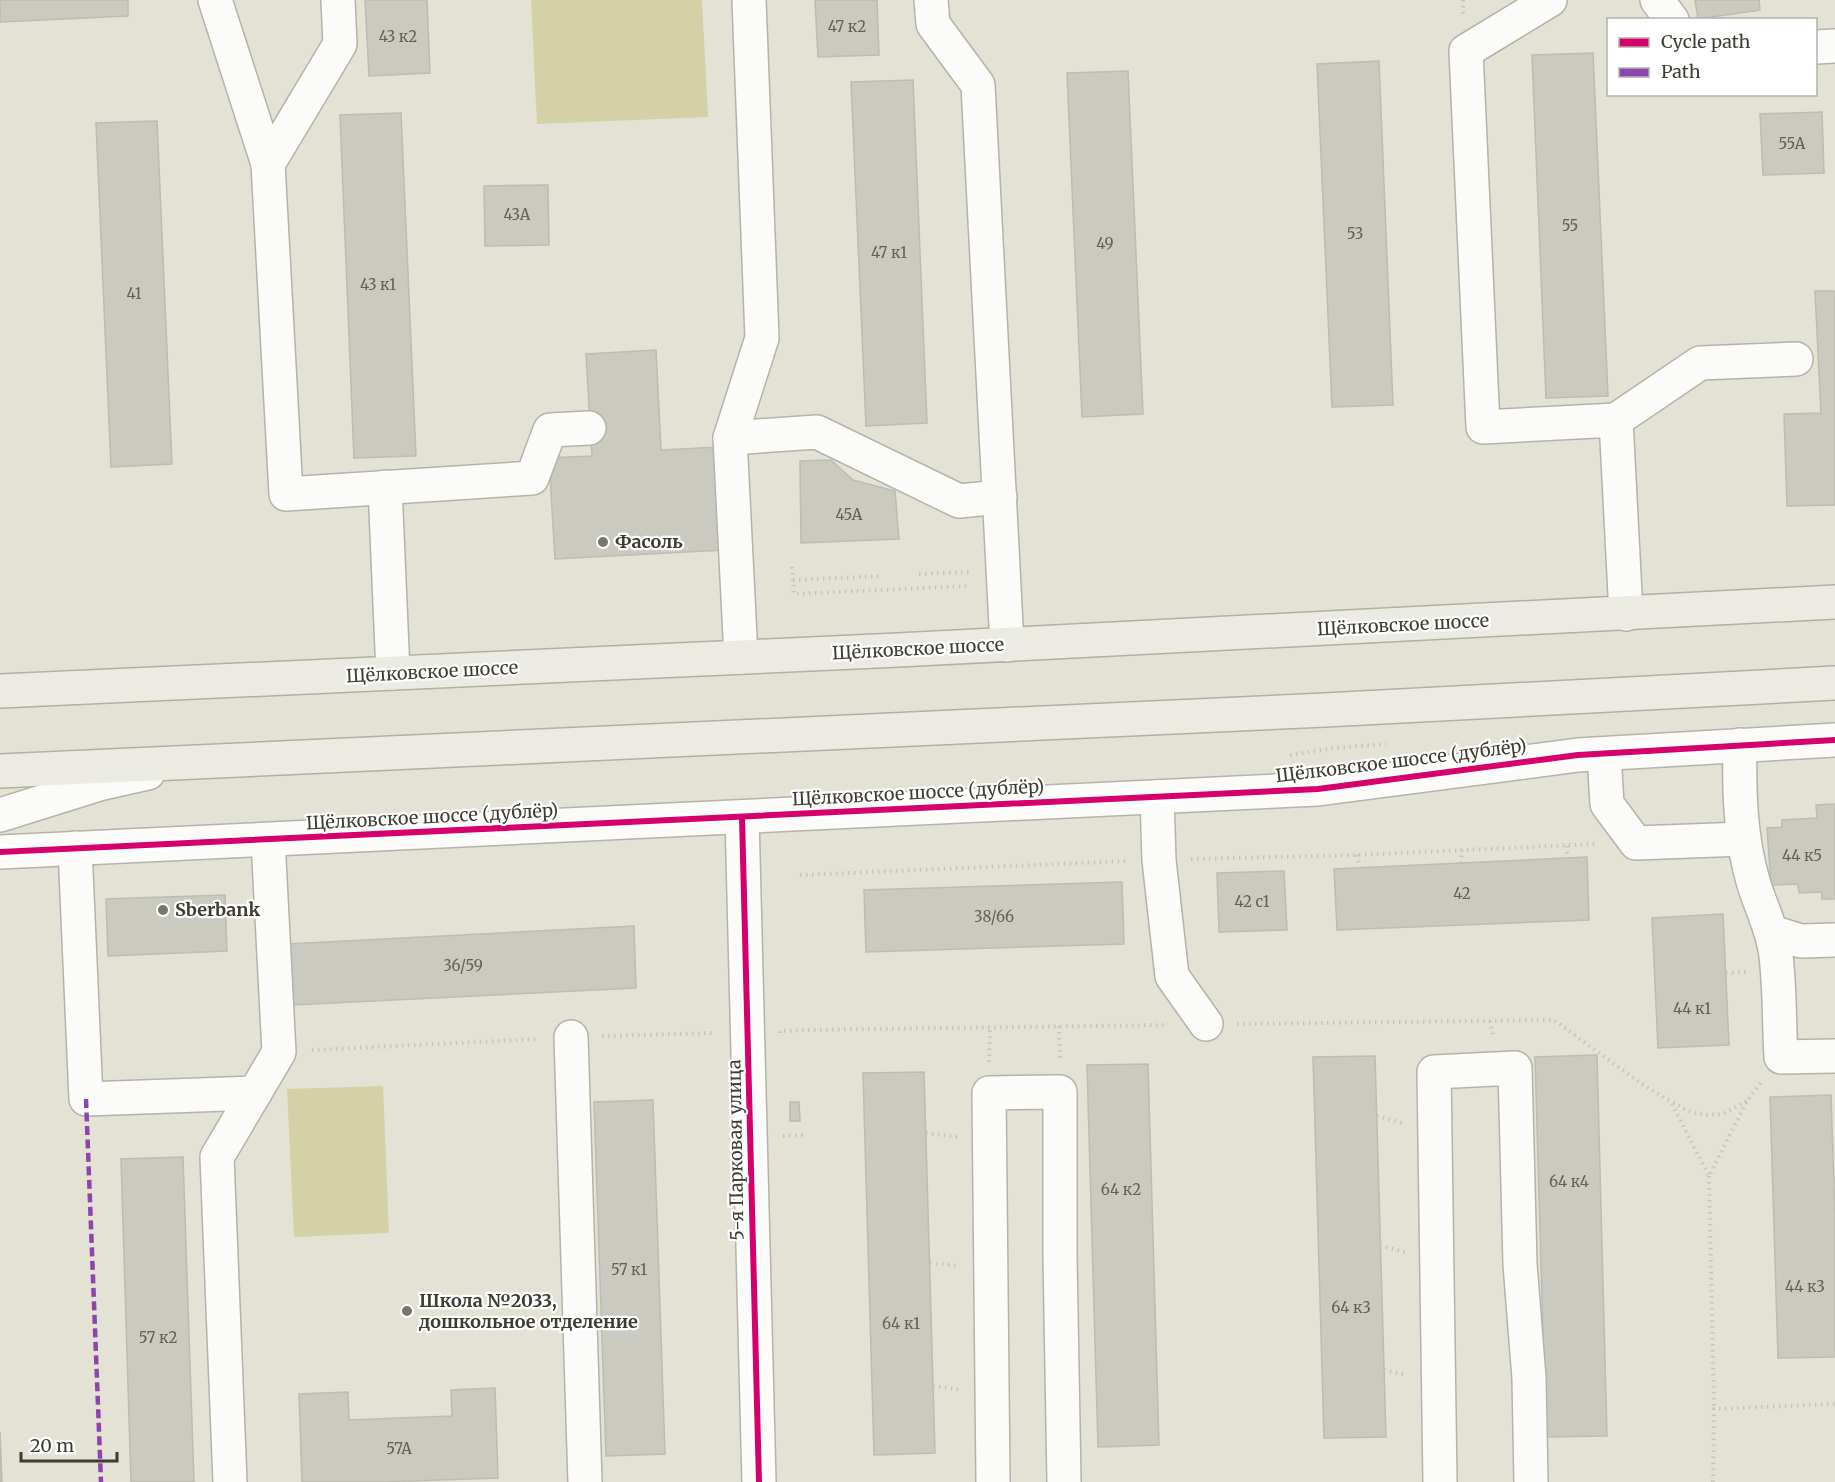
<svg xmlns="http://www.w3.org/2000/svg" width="1835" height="1482" font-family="Merriweather,serif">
	<rect width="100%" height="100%" fill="#e3e2d5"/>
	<g fill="#d4d1a7">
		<path d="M531 0H702L708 117 537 124Z"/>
		<path d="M383 1086 389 1233 294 1237 287 1089Z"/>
	</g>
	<g fill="#cbcac0" stroke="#bcbcb1" stroke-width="1.5">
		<path d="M0 0H128V16L0 22Z"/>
		<path d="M365 0H427L430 73 369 76Z"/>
		<path d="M815 0H877L879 55 818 57Z"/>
		<path d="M1695 0H1759L1760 10 1698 19Z"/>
		<path d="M1593 53 1608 396 1546 398 1532 55Z"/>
		<path d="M1379 61 1393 405 1332 407 1317 64Z"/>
		<path d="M1128 71 1143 414 1082 417 1067 73Z"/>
		<path d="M913 80 927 423 866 426 851 82Z"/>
		<path d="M1822 112 1824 173 1763 175 1760 114Z"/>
		<path d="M401 113 416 456 354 458 340 115Z"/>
		<path d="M157 121 172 464 111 467 96 123Z"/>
		<path d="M548 185 549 245 485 246 484 186Z"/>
		<path d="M1815 291H1835V505L1787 506 1784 414 1821 413Z"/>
		<path d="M656 350 661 450 719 447 724 550 555 559 549 458 592 456 586 354Z"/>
		<path d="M831 460 853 480 895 491 899 539 801 543 800 461Z"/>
		<path d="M1835 804V899H1822V892L1799 893 1798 884 1771 885 1767 828 1782 827V820L1817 818 1816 805Z"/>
		<path d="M1587 857 1589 920 1337 930 1334 869Z"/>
		<path d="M1284 871 1287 930 1219 932 1217 873Z"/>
		<path d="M1122 882 1124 944 866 952 864 890Z"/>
		<path d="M225 895 227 951 108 956 106 899Z"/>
		<path d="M1723 914 1729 1045 1658 1048 1652 918Z"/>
		<path d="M634 926 636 988 293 1005 288 944Z"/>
		<path d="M1597 1055 1607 1436 1546 1437 1535 1057Z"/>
		<path d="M1375 1056 1386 1437 1324 1438 1313 1057Z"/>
		<path d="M1148 1064 1159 1445 1098 1447 1087 1065Z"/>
		<path d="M924 1072 935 1453 874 1455 863 1073Z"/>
		<path d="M1831 1095 1835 1216V1357L1778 1358 1770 1097Z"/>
		<path d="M653 1100 665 1454 606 1456 594 1102Z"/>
		<path d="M790 1102H799L800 1121H790Z"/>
		<path d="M183 1157 194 1482H131L121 1159Z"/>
		<path d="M495 1388 498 1478 383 1482H302L299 1394 348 1392 349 1420 452 1416 451 1390Z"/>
		<path d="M0 1432 2 1482H0Z"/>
	</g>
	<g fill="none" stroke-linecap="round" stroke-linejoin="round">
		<g stroke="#b4b3a9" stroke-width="36">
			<g id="minor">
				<path d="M215 0 268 164"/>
				<path d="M338 0 340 44 268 164 286 494 532 478 550 430 589 428"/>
				<path d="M931 0 933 24 978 85 1007 645"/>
				<path d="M1550 0 1466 51 1483 427 1616 420 1626 614"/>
				<path d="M1657 0 1672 20"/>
				<path d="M1816 47 1835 46"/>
				<path d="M1616 420 1700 363 1796 359"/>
				<path d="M730 438 817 432 959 501 1000 497"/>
				<path d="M385 487 393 673"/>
				<path d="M741 657 730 438 762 338 749 0"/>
				<path d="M1740 745C1739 790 1740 837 1753 881 1760 906 1773 929 1776 956 1780 989 1779 1023 1781 1057L1835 1056"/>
				<path d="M1604 754 1607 804 1636 843 1743 839"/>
				<path d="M1157 797 1159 860 1172 976 1206 1024"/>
				<path d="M0 815 99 784 148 773"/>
				<path d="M742 817 759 1482"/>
				<path d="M75 848 86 1099 255 1093"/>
				<path d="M0 852 1318 789 1578 755 1835 740"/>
				<path d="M1771 932 1801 941 1835 940"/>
				<path d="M571 1037 585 1482"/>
				<path d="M230 1482 217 1157 279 1052 268 840"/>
				<path d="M993 1482 989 1093 1060 1092V1256L1064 1482"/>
				<path d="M1440 1482 1434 1072 1515 1068 1520 1264 1529 1378 1531 1482"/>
			</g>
		</g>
		<g stroke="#b2b09e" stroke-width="36">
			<g id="major">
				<path d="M0 691 898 650 1835 602"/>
				<path d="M0 771 1325 710 1835 683"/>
			</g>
		</g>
		<g stroke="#c5c5c0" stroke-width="4" stroke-dasharray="1.5 4.5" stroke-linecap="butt">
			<path d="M1463 0V14"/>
			<path d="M792 567 794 594 970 586"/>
			<path d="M919 574 972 572"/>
			<path d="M793 580 880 576"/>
			<path d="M1290 755 1334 748 1386 744"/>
			<path d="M1567 846V857"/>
			<path d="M1357 855 1360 868"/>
			<path d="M1191 859 1357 855 1597 844"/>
			<path d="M1461 863 1462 850"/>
			<path d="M800 875 1126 861"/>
			<path d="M1726 973 1746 972"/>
			<path d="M1490 1021 1493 1036"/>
			<path d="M1237 1024 1554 1020 1646 1087 1688 1111 1705 1115 1723 1114 1747 1101"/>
			<path d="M1059 1026 1060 1061"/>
			<path d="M780 1033V1031L803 1030 1167 1025"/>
			<path d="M602 1036 715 1033"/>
			<path d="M312 1050 538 1039"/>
			<path d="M989 1062 990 1028"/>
			<path d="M1672 1104 1709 1176 1747 1101 1762 1081"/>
			<path d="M1377 1116 1402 1123"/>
			<path d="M926 1133 958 1137"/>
			<path d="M783 1136 805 1135"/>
			<path d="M1709 1176 1714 1409"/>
			<path d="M1380 1246 1406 1252"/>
			<path d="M930 1263 959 1266"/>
			<path d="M1384 1370 1407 1375"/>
			<path d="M933 1386 961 1390"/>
			<path d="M1713 1482 1714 1409 1835 1404"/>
		</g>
		<use href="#minor" stroke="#fbfbf9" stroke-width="33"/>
		<use href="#major" stroke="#ecebe3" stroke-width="33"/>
		<path stroke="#8e44ad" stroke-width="4.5" stroke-dasharray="9 4.5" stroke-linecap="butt" d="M86 1099 101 1482"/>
		<g stroke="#fff" stroke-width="10">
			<g id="cycleway">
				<path d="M742 817 759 1482"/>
				<path d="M0 852 1318 789 1578 755 1835 740"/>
			</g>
		</g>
		<use href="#cycleway" stroke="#d6006c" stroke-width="6"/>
	</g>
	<g fill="#76766b" stroke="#fff" stroke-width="2">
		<circle cx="603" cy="542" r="6"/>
		<circle cx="163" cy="910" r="6"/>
		<circle cx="407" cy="1311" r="6"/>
	</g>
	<g text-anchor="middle" stroke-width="4.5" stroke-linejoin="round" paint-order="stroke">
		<g font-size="15" fill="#616157">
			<text x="847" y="32">47 к2</text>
			<text x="398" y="42">43 к2</text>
			<text x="1792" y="149">55А</text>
			<text x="517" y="220">43А</text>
			<text x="1570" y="231">55</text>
			<text x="1355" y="239">53</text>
			<text x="1105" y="249">49</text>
			<text x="889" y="258">47 к1</text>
			<text x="378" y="290">43 к1</text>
			<text x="134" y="299">41</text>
			<text x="849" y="520">45А</text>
			<text x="1802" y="861">44 к5</text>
			<text x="1462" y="899">42</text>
			<text x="1252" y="907">42 с1</text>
			<text x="994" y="922">38/66</text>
			<text x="463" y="971">36/59</text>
			<text x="1692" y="1014">44 к1</text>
			<text x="1569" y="1187">64 к4</text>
			<text x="1121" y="1195">64 к2</text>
			<text x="629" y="1275">57 к1</text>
			<text x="1805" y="1292">44 к3</text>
			<text x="1351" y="1313">64 к3</text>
			<text x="901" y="1329">64 к1</text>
			<text x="158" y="1343">57 к2</text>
			<text x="399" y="1454">57А</text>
		</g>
		<g font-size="18" font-weight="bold" fill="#3c3c32" stroke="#fff" text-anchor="start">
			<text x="615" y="548">Фасоль</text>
			<text x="175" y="916">Sberbank</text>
			<text x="419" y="1307">Школа №2033,<tspan x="419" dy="21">дошкольное отделение</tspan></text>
		</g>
		<g font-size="18" fill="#3c3c32" stroke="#fff">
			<text transform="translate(1403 625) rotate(-3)" y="6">Щёлковское шоссе</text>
			<text transform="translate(918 649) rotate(-3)" y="6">Щёлковское шоссе</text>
			<text transform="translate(432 672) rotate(-3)" y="6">Щёлковское шоссе</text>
			<text transform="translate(1401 761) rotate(-7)" y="6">Щёлковское шоссе (дублёр)</text>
			<text transform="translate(918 793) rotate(-3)" y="6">Щёлковское шоссе (дублёр)</text>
			<text transform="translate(432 817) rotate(-3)" y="6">Щёлковское шоссе (дублёр)</text>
			<text transform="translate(736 1150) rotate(-91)" y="6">5-я Парковая улица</text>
		</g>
	</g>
	<rect x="1607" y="18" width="210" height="78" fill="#ffffff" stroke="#b1b1ad" stroke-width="1.5"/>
	<rect x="1619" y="38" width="30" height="9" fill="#d6006c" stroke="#b1b1ad" stroke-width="1.5"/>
	<text x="1661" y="48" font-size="18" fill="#3c3c32">Cycle path</text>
	<rect x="1619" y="68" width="30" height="9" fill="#8e44ad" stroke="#b1b1ad" stroke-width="1.5"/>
	<text x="1661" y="78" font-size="18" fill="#3c3c32">Path</text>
	<path d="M21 1452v9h96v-9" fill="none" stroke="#3c3c32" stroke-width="3"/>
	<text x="30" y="1452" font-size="18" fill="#3c3c32" stroke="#ffffff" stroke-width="4.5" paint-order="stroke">20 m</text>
</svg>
